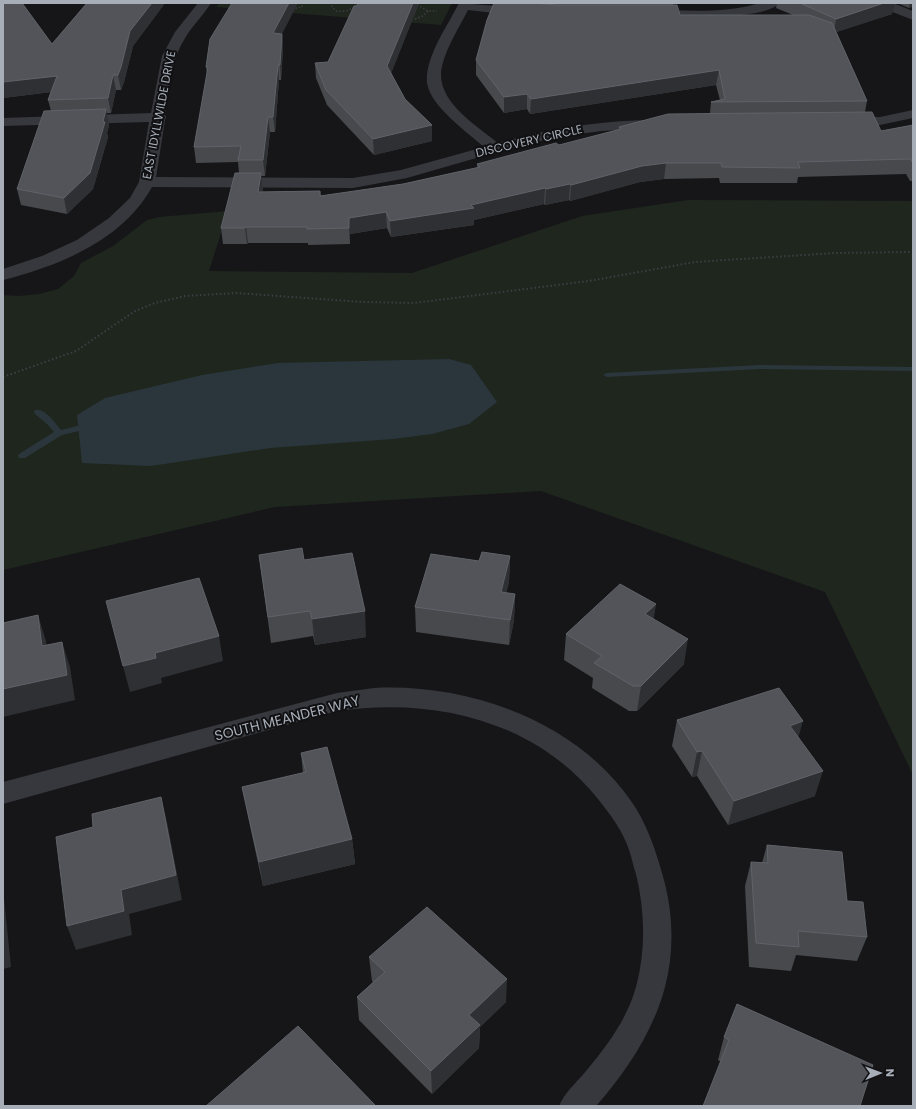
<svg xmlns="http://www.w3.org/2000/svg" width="916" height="1109" font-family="Poppins,sans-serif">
	<rect width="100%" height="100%" fill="#161618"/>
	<g fill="#1e261e">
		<path d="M219 3H452L441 25 216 7Z"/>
		<path d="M688 200 913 201V775L825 592 541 491 275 507 3 570V295L19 296 39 294 58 289 74 276 81 263 113 246 147 220 159 217 228 211 209 271 412 273 582 216Z"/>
	</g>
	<path fill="#2b363c" d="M449 359 471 365 497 402 469 424 432 434 393 439 270 448 151 466 82 463 77 415 105 398 202 375 278 363Z"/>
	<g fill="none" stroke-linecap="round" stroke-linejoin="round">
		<g fill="#2b363c" fill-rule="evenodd">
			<path d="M760 365 913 367V371L760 369 607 377 603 375 607 373Z"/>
			<path d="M35 410C45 408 55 423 61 430L89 423 93 426 92 428 62 435 25 458H19L18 456 19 454 54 432 47 424 35 414 34 412Z"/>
		</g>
		<g stroke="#3d3f44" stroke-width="1.5" stroke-dasharray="1.5 2" stroke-linecap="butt">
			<path d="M329 3 336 11C346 12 352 10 358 3"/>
			<path d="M414 3 428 11H437"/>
			<path d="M292 9 302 7 303 3"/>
			<path d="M415 19 423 16 428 11"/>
		</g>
		<path stroke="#3d3f44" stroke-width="2" stroke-dasharray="1.5 2.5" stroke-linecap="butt" d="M3 377 76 351 135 311 155 303 185 296 236 293 363 302 414 303 589 281 695 262 835 253 913 252"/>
		<g fill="#37383d" fill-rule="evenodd">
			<path d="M198 3H211C203 16 191 27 184 40 170 63 169 90 165 115L166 117 165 120 156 177 353 178 401 170 484 147C466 131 431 107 427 83 426 71 430 60 434 50 441 34 451 19 459 3L521 8 526 9 528 12 526 15 521 16 468 10C459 28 447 46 442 66 434 100 475 124 498 143 551 128 603 120 658 120L663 121 665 124 663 127 658 128 601 131 558 137 525 144 407 178 353 188 152 187C123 240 59 266 3 280V269L42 256 77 240 109 218 130 198 139 182 149 122 3 126V118L151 113 162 56 175 32Z"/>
			<path d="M759 3H779C768 20 672 18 650 18L645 17 643 14 645 11 650 10C686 10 725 14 759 3Z"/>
			<path d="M876 3H893L913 11V20L877 6Z"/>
			<path d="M913 110V118L880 125 847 126 842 125 840 122 842 119 847 118 880 117Z"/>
			<path d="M374 688C468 683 576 721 631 801 646 822 655 848 662 873 673 910 675 949 665 987 653 1032 626 1072 596 1106H559C565 1092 576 1083 586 1071 607 1046 627 1019 636 987 646 950 645 911 636 874 633 866 632 858 629 850 623 831 610 814 598 799 535 720 433 697 337 711L3 804V782L337 693Z"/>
		</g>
	</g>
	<g fill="#47494d">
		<path d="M87 3H165L133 46 124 82 121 90H116L111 113H106L109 125 107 133 108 137 93 189 67 214 21 205 17 189 51 111 48 100 51 92 3 98 52 44Z"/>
		<path d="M358 3H419L391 73 405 99 432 125V141L374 155 327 105 316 78 315 63 328 62Z"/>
		<path d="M494 3H674L673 5 680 15H793L776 8 777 3H884L892 14 836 32 867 101 865 112 881 131 913 125V181H910L906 174 798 177 797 183H720L719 178 664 179 640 182 570 201 569 200 545 205 544 204 474 220V225L391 237 387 228 350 234V244L308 245V243H248L247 244H223L221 228 239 173 238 162 196 163 194 147 207 74 206 67 282 34 283 48 281 80H279L275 132H270L265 176H261L263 189 262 192 320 191 321 196 403 184 477 168V164L559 145 619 130V127L710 113 711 102 720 100 716 85 530 114 527 109 504 113 476 75V60Z"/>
		<path d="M897 3H913L909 8Z"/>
		<path d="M259 555 304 560 366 637 315 645 313 636 271 643Z"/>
		<path d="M510 556 509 582 506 593 515 594 514 620 509 645 416 632 415 607 479 561Z"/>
		<path d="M656 604 653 619 684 664 637 711H629L592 688 593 678 564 660 566 634Z"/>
		<path d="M677 720 799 737 815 796 728 825 697 776 692 777 672 746Z"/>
		<path d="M301 753 352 839 355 864 263 886 247 812 242 787 303 773Z"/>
		<path d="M767 845 847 901 867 937 857 961 796 955 791 971 749 967 745 886 751 862 762 863Z"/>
		<path d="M369 957 506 1002 480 1027 479 1048 432 1094 359 1020 357 997 373 982 372 981Z"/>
		<path d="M724 1037 860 1106 721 1062 718 1060Z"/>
	</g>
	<g fill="#2f3033">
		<path d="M152 3H165L133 46 124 82 121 90 118 75 130 31Z"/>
		<path d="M289 3H298L282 34 283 48 281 80 280 65 273 33Z"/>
		<path d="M413 3H419L388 81 387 66Z"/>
		<path d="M884 3H895L892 14 834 33 836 19Z"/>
		<path d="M910 3H913V7L909 8Z"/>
		<path d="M278 65 279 80 275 132 273 117Z"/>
		<path d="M719 70 716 85 530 114 531 99Z"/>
		<path d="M113 75 116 90 111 113 108 98Z"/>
		<path d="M57 76 60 91 3 98V82Z"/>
		<path d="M527 94V109L504 113V97Z"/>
		<path d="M106 109 109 125 107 133 108 137 93 189 67 214 64 198 103 122Z"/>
		<path d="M268 117 270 132 265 176 263 160Z"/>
		<path d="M432 125V141L374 155 373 139Z"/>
		<path d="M666 163 664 179 640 182 570 201 571 185 642 166Z"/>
		<path d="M261 173 263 189 260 208 258 192Z"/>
		<path d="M570 184 569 200 545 205 546 189Z"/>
		<path d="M545 188 544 204 474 220V225L391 237 390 221 471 205Z"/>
		<path d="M386 212 387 228 350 234V244L349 228V218Z"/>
		<path d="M246 227 248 243 247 244 245 228Z"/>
		<path d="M510 556 509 582 500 618 501 592Z"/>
		<path d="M515 594 514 620 509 645 510 620Z"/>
		<path d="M656 604 652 630 645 614Z"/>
		<path d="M365 611 366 637 315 645 312 619Z"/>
		<path d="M38 615 46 641 50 672 42 646Z"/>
		<path d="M219 636 223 661 161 678 162 683 130 692 123 666 155 653Z"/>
		<path d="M688 639 684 664 637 711 641 686Z"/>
		<path d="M62 642 70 667 75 700 3 717V689Z"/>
		<path d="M803 721 796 746 790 726Z"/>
		<path d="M702 751 697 776 692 777 697 752Z"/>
		<path d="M823 771 815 796 728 825 734 801Z"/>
		<path d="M161 797 167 822 182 900 129 914 132 935 76 950 67 926 121 890Z"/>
		<path d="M352 839 355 864 263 886 259 862Z"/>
		<path d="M3 888 11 967 3 969Z"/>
		<path d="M507 979 506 1002 480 1027 479 1048 432 1094 431 1071 469 1015Z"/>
	</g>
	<g fill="#525459" stroke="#5f6268">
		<path d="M3 3H22L52 44 87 3H152L130 31 121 67 118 75H113L108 98 48 100 57 76 3 82Z"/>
		<path d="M232 3H289L273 33 282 34 280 65H278L273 117H268L263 160H238L241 146 194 147 208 67H206L210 39Z"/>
		<path d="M358 3H413L387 66 405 99 432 125 373 139 326 90 315 63 328 62 354 6H357Z"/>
		<path d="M494 3H532L556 5H677L680 15H809L832 23 867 101 711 102 725 99 719 70 531 99 527 94 504 97 476 60 487 20Z"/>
		<path d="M800 3H884L836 19Z"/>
		<path d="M106 109 103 122H105L90 173 64 198 17 189 44 111Z"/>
		<path d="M872 112 881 131 913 125V163L910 159 798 162 800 168 722 167 721 163H666L642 166 571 185 570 184 546 189 545 188 471 205 474 208 390 221 386 212 349 218V228L307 229V227H246L245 228H221L235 173H261L258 192 320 191V196L403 184 480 167 477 164 556 143 559 145 621 129 619 127 668 114Z"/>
		<path d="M302 548 304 560 352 553 365 611 312 619 310 611 268 617 259 555Z"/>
		<path d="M482 552 510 556 501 592 515 594 510 620 415 607 431 554 479 561Z"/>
		<path d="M199 578 219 636 155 653 156 658 123 666 106 601Z"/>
		<path d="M620 584 656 604 645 614 688 639 641 686H633L594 663 602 656 566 634Z"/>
		<path d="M38 615 42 646 62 642 67 675 3 689V623Z"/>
		<path d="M779 688 803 721 790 726 823 771 734 801 702 751 697 752 677 720Z"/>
		<path d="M327 747 352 839 259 862 242 787 306 772 301 753Z"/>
		<path d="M161 797 176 875 121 890 124 911 67 926 56 837 93 827 92 814Z"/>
		<path d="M767 845 842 852 847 901 863 902 867 937 798 931 799 947 756 943 751 862 768 863Z"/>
		<path d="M427 907 507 979 469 1015 480 1025 431 1071 357 997 385 972 369 957Z"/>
		<path d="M737 1004 873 1065 860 1106H703L729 1040 724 1037Z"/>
		<path d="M298 1026 376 1106H206Z"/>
	</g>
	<g text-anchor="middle" stroke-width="4" stroke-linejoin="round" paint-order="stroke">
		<g font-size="12" fill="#a7aeb8" stroke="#111113">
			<text transform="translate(159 115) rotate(-79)" y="4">EAST IDYLLWILDE DRIVE</text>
			<text transform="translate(529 141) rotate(-13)" y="4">DISCOVERY CIRCLE</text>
		</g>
		<g font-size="14" fill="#a7aeb8" stroke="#111113">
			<text transform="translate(287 718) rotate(-14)" y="5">SOUTH MEANDER WAY</text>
		</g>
	</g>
	<rect width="916" height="1109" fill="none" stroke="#a7aeb8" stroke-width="8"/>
	<g transform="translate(880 1073) rotate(89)" stroke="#111113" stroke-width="3" paint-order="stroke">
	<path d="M0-3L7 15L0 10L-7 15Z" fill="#a7aeb8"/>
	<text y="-6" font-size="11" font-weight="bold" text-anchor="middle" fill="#a7aeb8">N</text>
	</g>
</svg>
